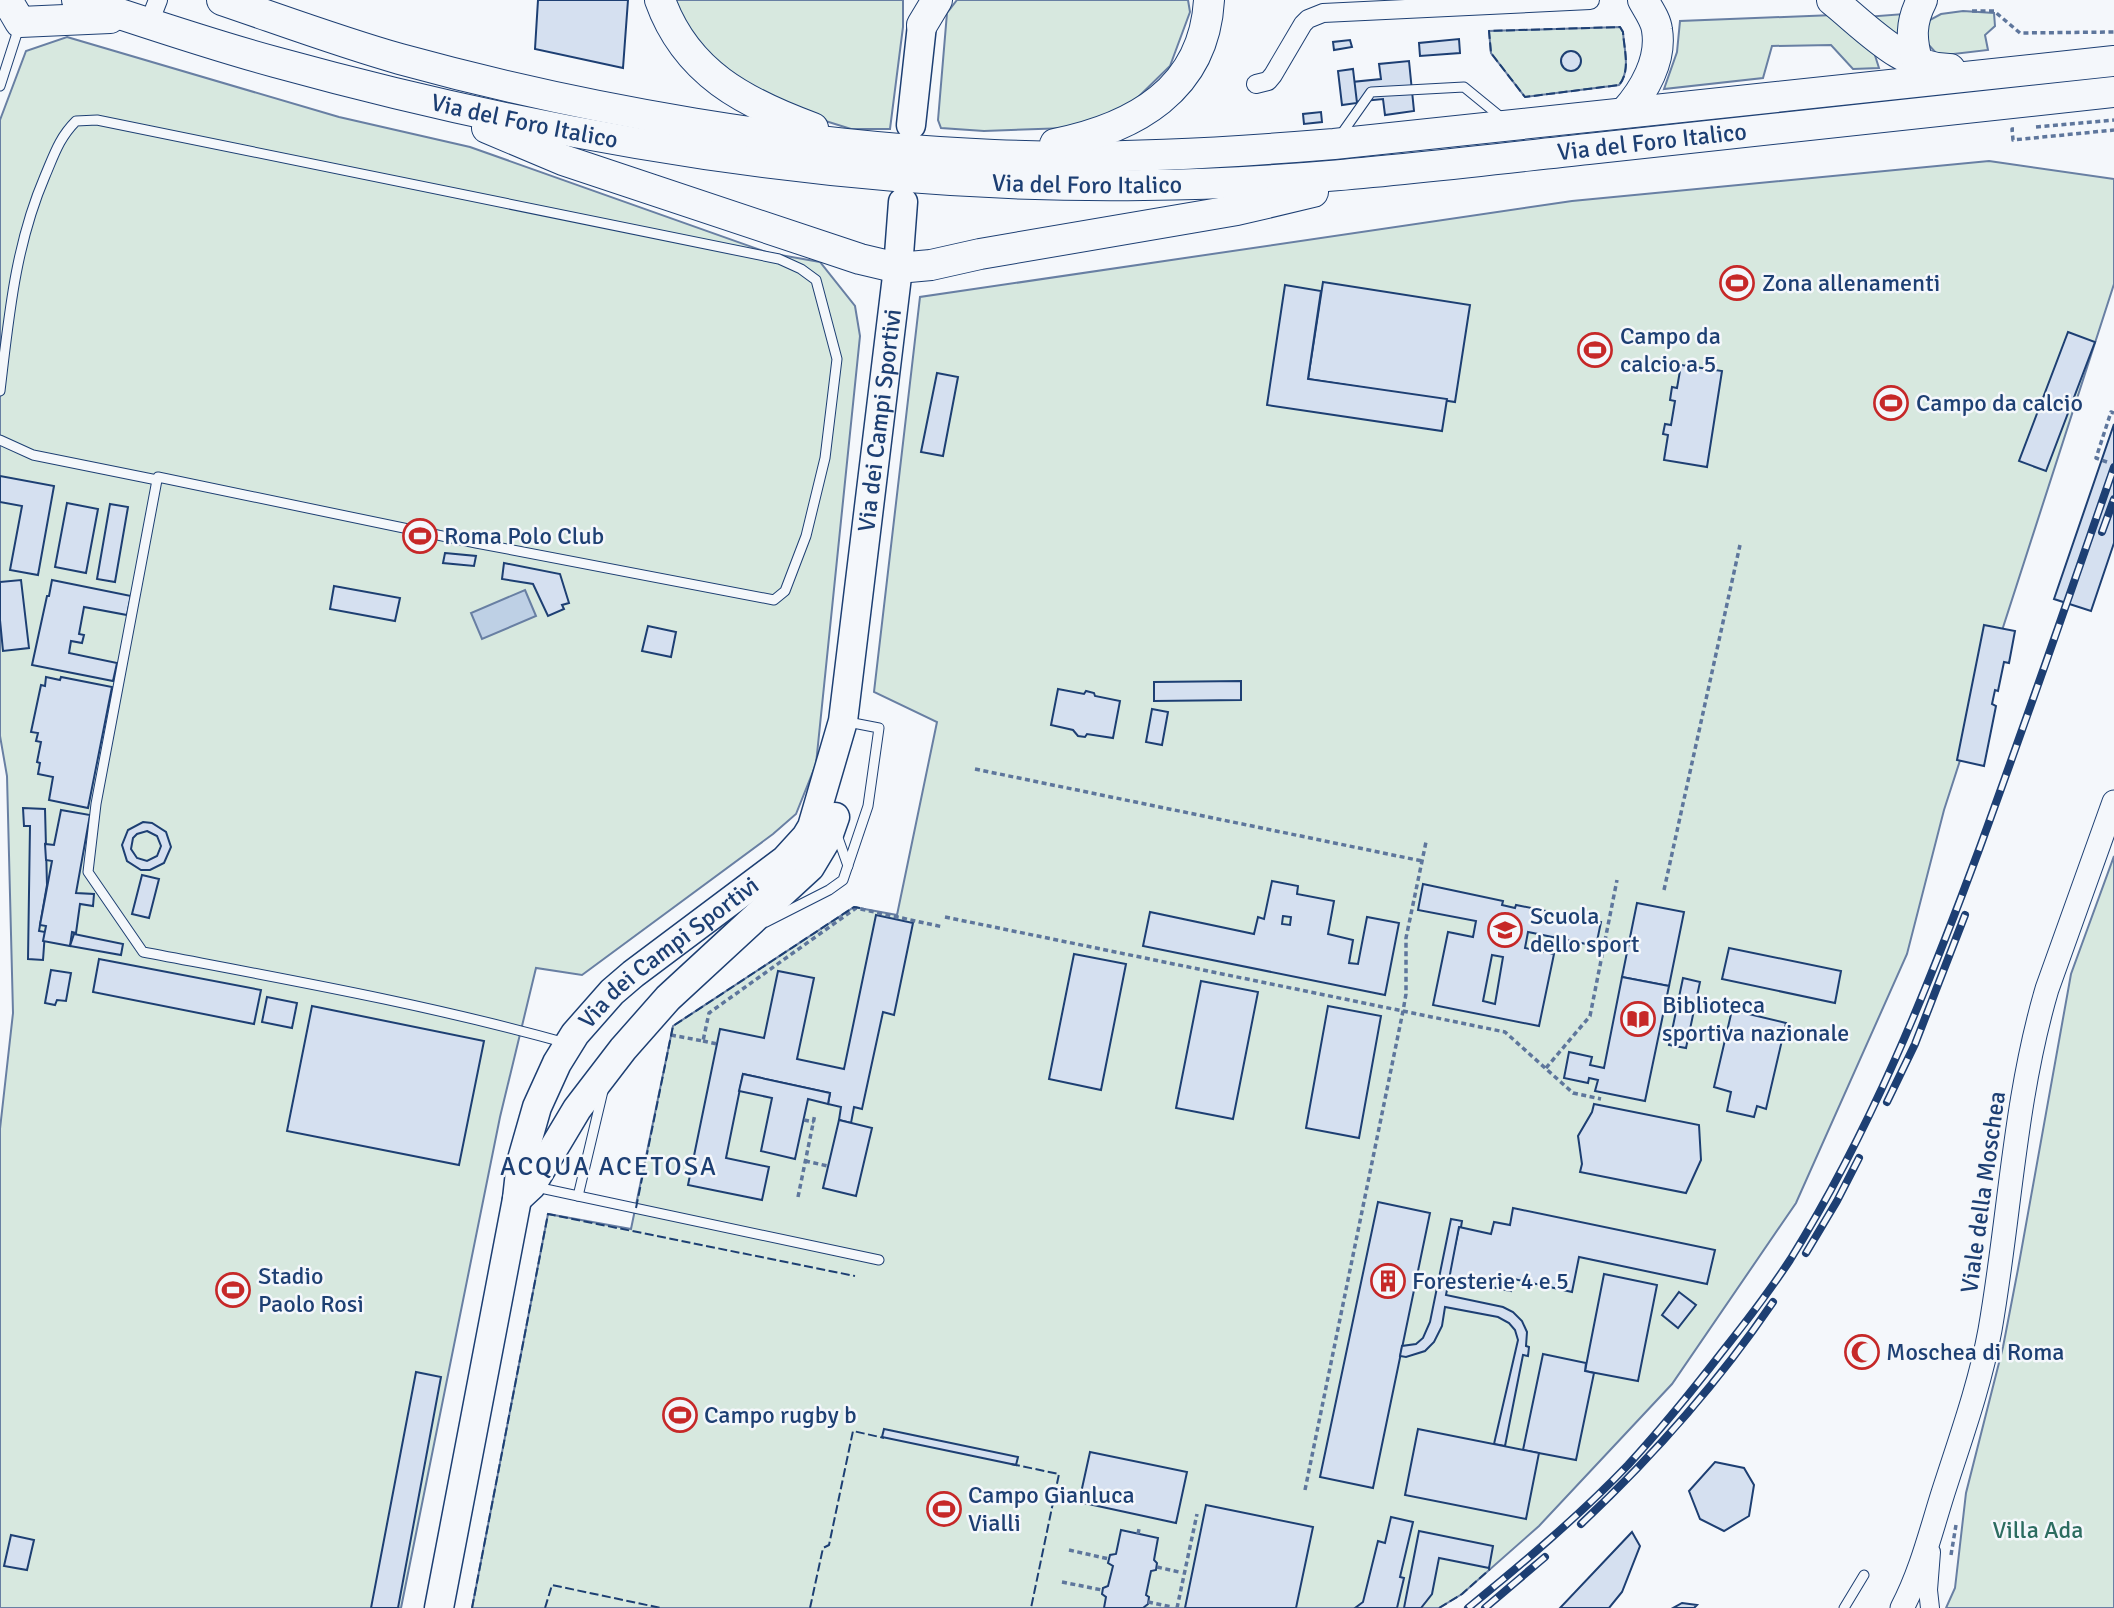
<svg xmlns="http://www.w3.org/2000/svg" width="2114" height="1608" font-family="Signika,sans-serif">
	<rect width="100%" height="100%" fill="#f4f7fb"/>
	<g fill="#d7e8df" stroke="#687fa3" stroke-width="2">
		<path d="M674 0H903V27L890 129H851L784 108 701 54Z"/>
		<path d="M957 0H1188L1190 12 1170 66 1127 108 1068 128 984 131 941 128 938 120 947 13Z"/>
		<path d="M1963 11 1994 13 1995 26 1985 35 1988 50 1945 55 1936 53 1927 43 1926 22 1941 14Z"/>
		<path d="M1904 14V46L1865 17Z"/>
		<path d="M1834 15 1872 46 1879 68 1853 69 1831 45 1772 46 1763 78 1664 89 1677 52 1680 21Z"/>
		<path d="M1620 27 1623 32C1624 49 1631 71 1619 85L1525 97 1491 53 1489 31Z"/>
		<path d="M67 37 339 117 470 147 769 253 820 262 855 306 860 336 816 764 796 814 773 834 582 975 536 968 500 1117 401 1608H0V1129L13 1013 7 776 0 736V120L26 51Z"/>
		<path d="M1989 161 2114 179V284L1944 810 1907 954 1796 1203 1672 1384 1539 1526 1462 1594 1439 1608H472L548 1214 631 1229 673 1026 854 907 897 915 937 722 874 692 920 297 1572 201Z"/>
		<path d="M2114 856V1608H1946L1955 1588 1966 1493 2003 1347 2018 1269 2071 974Z"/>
	</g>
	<path fill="#bed0e5" stroke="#687fa3" stroke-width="2" d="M525 590 536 616 482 639 471 613Z"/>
	<g fill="#d5e0f0" stroke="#1d3f73" stroke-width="2" fill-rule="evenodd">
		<path d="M538 0H628L623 68 535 49Z"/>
		<path d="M1459 39 1460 53 1420 56 1419 43Z"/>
		<path d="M1350 40 1352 47 1334 50 1333 42Z"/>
		<circle cx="1571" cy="61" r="10"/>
		<path d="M1409 61 1414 111 1385 115 1383 99 1354 102 1352 82 1381 79 1379 64Z"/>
		<path d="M1353 69 1357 103 1342 105 1338 71Z"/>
		<path d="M1321 112 1322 122 1304 124 1303 114Z"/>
		<path d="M1323 282 1470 305 1455 402 1308 379Z"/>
		<path d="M1285 285 1321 291 1308 379 1447 399 1442 431 1267 405Z"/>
		<path d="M2068 332 2095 342 2046 471 2019 461Z"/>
		<path d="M1681 365 1722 371 1707 467 1664 460 1668 435 1663 434 1665 424 1671 425 1675 401 1670 400 1672 387 1677 388Z"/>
		<path d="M937 373 958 377 943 456 921 452Z"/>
		<path d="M2114 424V543L2091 611 2054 599Z"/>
		<path d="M0 476 54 486 38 575 10 570 22 506 0 502Z"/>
		<path d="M67 503 98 509 86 573 55 567Z"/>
		<path d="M110 504 128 507 115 582 97 579Z"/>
		<path d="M445 553 476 556 474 566 443 563Z"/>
		<path d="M504 563 560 574 569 603 562 605 564 609 548 616 533 584 502 579Z"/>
		<path d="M21 580 29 648 3 651 0 620V582Z"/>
		<path d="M52 580 131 596 127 615 84 607 79 634 84 635 82 643 71 641 69 653 117 663 113 681 32 665 47 596H49Z"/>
		<path d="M334 586 400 598 395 621 330 609Z"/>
		<path d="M1984 625 2015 631 2009 663 2004 662 1998 691 1995 690 1992 704 1996 706 1984 766 1957 760Z"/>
		<path d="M648 626 676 632 671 657 642 651Z"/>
		<path d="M46 677 60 680 61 677 112 687 88 808 49 800 53 777 38 774 40 763 37 762 41 742 36 741 38 733 31 732 41 685 45 686Z"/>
		<path d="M1241 681V700L1154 701V682Z"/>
		<path d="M1058 689 1084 694 1086 691 1094 693 1095 696 1120 701 1113 738 1087 734 1085 737 1078 736 1073 730 1051 725Z"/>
		<path d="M1152 709 1168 712 1162 745 1146 742Z"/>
		<path d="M23 808 45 809 47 885 39 931 45 932 43 960 28 959 30 826H24Z"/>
		<path d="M61 810 90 815 76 893 94 894 93 906 80 904 76 933 72 932 70 946 43 941 46 926 40 925 52 861 46 860 45 844 54 845Z"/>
		<path d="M143 822 152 823 166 832 171 847 164 863 150 870H141L127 861 122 845 128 830ZM147 831 157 836 161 846 157 856 147 861 137 858 131 849 133 838 137 834Z"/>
		<path d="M142 875 159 879 149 918 132 914Z"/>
		<path d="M1272 881 1298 886 1297 894 1334 901 1328 934 1353 940 1349 963 1358 964 1367 917 1399 923 1385 995 1143 946 1150 912 1254 934 1258 917 1264 919ZM1283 916 1291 917 1290 925 1282 924Z"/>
		<path d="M1423 884 1503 901 1502 905 1515 908 1516 905 1601 922 1596 946 1528 932 1525 948 1554 954 1539 1026 1433 1005 1448 932 1473 937 1476 921 1418 910ZM1492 955 1503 957 1495 1004 1483 1001Z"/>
		<path d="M1637 903 1684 912 1669 986 1622 977Z"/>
		<path d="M876 915 913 923 894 1015 883 1012 862 1109 854 1107 851 1123 839 1120 841 1107 828 1104 830 1093 743 1074 726 1158 769 1167 762 1200 688 1185 720 1029 764 1038 778 971 814 978 797 1059 844 1069Z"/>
		<path d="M74 934 123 944 121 955 70 946Z"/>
		<path d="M1729 948 1841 971 1835 1003 1722 979Z"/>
		<path d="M1074 954 1126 964 1101 1090 1049 1079Z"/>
		<path d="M99 959 261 990 254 1024 93 992Z"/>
		<path d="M51 970 71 973 66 1001 57 1000 55 1005 45 1003Z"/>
		<path d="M1622 977 1669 986 1645 1101 1595 1091 1598 1080 1589 1078 1588 1083 1564 1078 1569 1052 1592 1057 1590 1065 1604 1068Z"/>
		<path d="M1683 978 1700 982 1686 1048 1669 1045Z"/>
		<path d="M1201 981 1258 992 1233 1119 1176 1108Z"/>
		<path d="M267 997 297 1003 292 1028 262 1022Z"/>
		<path d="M312 1006 484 1041 459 1165 287 1131Z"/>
		<path d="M1328 1006 1381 1016 1359 1138 1306 1128Z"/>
		<path d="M1732 1010 1786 1023 1766 1109 1757 1106 1754 1117 1727 1111 1731 1092 1714 1087Z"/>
		<path d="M743 1074 830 1093 828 1104 808 1099 795 1159 761 1151 772 1098 739 1091Z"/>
		<path d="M1594 1104 1699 1125 1701 1160 1686 1193 1580 1172 1582 1164 1578 1136 1592 1112Z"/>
		<path d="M839 1120 872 1128 856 1196 823 1188Z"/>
		<path d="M1378 1202 1430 1213 1373 1488 1320 1477Z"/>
		<path d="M1513 1208 1715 1250 1707 1284 1579 1257 1572 1292 1514 1279 1511 1291 1448 1278 1459 1227 1491 1234 1494 1222 1510 1225Z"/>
		<path d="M1451 1219 1462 1221 1461 1227H1459L1446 1295 1503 1307 1513 1312 1522 1321 1527 1332 1526 1346 1529 1347 1528 1356 1523 1355 1505 1446 1494 1444 1518 1340 1515 1330 1509 1323 1498 1317 1445 1307 1442 1326 1434 1342 1425 1351 1406 1357 1400 1356 1402 1346 1416 1344 1423 1338 1430 1322Z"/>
		<path d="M1604 1274 1657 1285 1638 1381 1585 1371Z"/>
		<path d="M1679 1292 1696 1305 1678 1328 1662 1315Z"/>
		<path d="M1543 1354 1586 1363 1585 1371 1594 1373 1576 1460 1523 1450Z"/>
		<path d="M416 1372 441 1377 398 1608H371Z"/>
		<path d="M884 1429 1018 1457 1016 1465 882 1437Z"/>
		<path d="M1418 1429 1539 1453 1526 1519 1405 1495Z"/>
		<path d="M1090 1452 1187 1472 1176 1523 1079 1502Z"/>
		<path d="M1715 1462 1744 1468 1754 1485 1749 1516 1724 1531 1700 1519 1689 1491Z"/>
		<path d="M1206 1505 1313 1527 1296 1608H1185Z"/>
		<path d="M1391 1517 1413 1522 1400 1577 1404 1578 1397 1608H1355L1363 1602 1378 1541 1385 1543Z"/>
		<path d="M1121 1530 1158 1538 1154 1560 1157 1563 1156 1570 1151 1571 1146 1595 1149 1597 1148 1604 1143 1608H1104L1106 1597 1102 1594 1103 1588 1108 1586 1113 1566 1108 1563 1110 1555 1116 1554Z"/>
		<path d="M1419 1531 1493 1546 1489 1568 1439 1558 1432 1594 1421 1608H1404Z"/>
		<path d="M1632 1532 1640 1546 1622 1592 1609 1608H1560Z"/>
		<path d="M11 1535 34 1540 27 1570 4 1566Z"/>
		<path d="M1682 1603 1697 1605 1694 1608H1673Z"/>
	</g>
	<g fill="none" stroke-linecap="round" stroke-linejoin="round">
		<g stroke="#1d3f73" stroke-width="11">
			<g id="service">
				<path d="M0 86 19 27"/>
				<path d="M1340 136 1371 92 1464 87 1502 118"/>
				<path d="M0 391C9 316 15 246 45 176 54 155 59 138 76 121L97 120 779 259 801 269 816 280 837 359 825 458 806 536 785 591 774 600 476 543 158 477 157 480 33 455 0 440"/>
				<path d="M157 480 96 804 88 872 143 952C284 979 427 1004 566 1043"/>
				<path d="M837 835 848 866"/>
				<path d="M766 922 829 890 843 880 868 806 879 728 848 722"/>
				<path d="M536 1187 578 1196 603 1091"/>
				<path d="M578 1196 879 1260"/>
				<path d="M1844 1608 1864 1575"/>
			</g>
		</g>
		<g stroke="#1d3f73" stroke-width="20">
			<g id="minor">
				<path d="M149 23 158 0"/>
				<path d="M1256 84 1268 81 1273 75 1303 24 1308 19 1323 13 1590 0"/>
				<path d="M1930 1608 1928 1590 1931 1552"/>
			</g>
		</g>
		<g stroke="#1d3f73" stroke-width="25">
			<path id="tertiary" d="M1902 1608C1921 1572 1931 1531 1943 1493 1960 1440 1980 1385 1990 1330 2010 1216 2014 1101 2047 989L2114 802"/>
		</g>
		<g stroke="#1d3f73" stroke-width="31">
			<g id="primary">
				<path d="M911 125 922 25"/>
				<path d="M517 1199 531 1186 577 1109 623 1049 668 998 810 867 828 837 835 817"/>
				<path id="s1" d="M439 1608 517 1199 521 1163 537 1107 557 1063 575 1034 612 992 633 974 785 860 806 837 812 827 843 721 898 268 903 202"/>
			</g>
		</g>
		<g stroke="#1d3f73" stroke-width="32">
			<g id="trunk">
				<path d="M7 0 20 22 110 18"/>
				<path id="s2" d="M77 0C142 21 208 44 275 62 558 140 850 189 1144 185 1293 184 1441 165 1588 149 1764 129 1939 110 2114 92"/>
				<path d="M222 0C281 20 340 42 400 59 589 111 798 147 994 155 1107 160 1222 153 1334 144L2114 61"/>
				<path d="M660 0C686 73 745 103 813 128"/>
				<path d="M1832 0C1867 28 1903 69 1950 69"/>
				<path d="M922 25 937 0"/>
				<path d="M1918 64C1911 40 1910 23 1922 0"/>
				<path d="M1625 112C1644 91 1662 60 1657 30 1656 20 1648 9 1643 0"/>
				<path d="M487 128 563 160 860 259 898 268 931 265 980 254 1237 210 1313 192"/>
				<path d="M1055 144C1134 128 1204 90 1209 0"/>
			</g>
		</g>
		<g stroke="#5e769c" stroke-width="3.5" stroke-dasharray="5 3.5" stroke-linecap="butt">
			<path d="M1972 11H1994L2020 33 2114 32"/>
			<path d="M2036 127 2114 120"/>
			<path d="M2014 129H2012L2013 140 2114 130"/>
			<path d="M2107 462 2096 458 2111 412 2114 413"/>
			<path d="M975 769 1422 861"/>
			<path d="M1664 890 1740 545"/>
			<path d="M945 917 1505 1032 1573 1093 1601 1099"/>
			<path d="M671 1035 703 1041 709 1013 856 908 943 927"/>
			<path d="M703 1041 717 1044"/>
			<path d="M1546 1068 1590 1016 1617 880"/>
			<path d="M804 1120 814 1122"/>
			<path d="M805 1161 828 1166"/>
			<path d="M798 1197 815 1114"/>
			<path d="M1305 1490 1403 1011 1406 994V938L1426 842"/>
			<path d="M1138 1534 1139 1529"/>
			<path d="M1069 1550 1109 1559"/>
			<path d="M1951 1555 1956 1525"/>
			<path d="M1157 1567 1179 1572"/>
			<path d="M1062 1582 1102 1590"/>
			<path d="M1148 1602 1172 1607"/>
			<path d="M1177 1608 1197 1514"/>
		</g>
		<use href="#service" stroke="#f4f7fb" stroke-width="9"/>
		<use href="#minor" stroke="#f4f7fb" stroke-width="18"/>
		<use href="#tertiary" stroke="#f4f7fb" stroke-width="23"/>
		<use href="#primary" stroke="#f4f7fb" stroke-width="28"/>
		<use href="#trunk" stroke="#f4f7fb" stroke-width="30"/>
		<g stroke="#1d3f73" stroke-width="8">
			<g id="rail">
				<path d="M2102 532 2114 499"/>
				<path d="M1887 1102 1915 1044 1965 915"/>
				<path d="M1806 1253 1837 1201 1859 1158"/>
				<path d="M1581 1524C1652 1457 1718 1383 1773 1302"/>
				<path d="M1468 1608C1523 1563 1578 1517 1628 1465 1661 1429 1692 1391 1722 1352 1746 1322 1769 1292 1790 1260 1871 1130 1927 990 1980 847 2026 721 2070 594 2114 467"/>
				<path d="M1485 1608 1545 1557"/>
			</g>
		</g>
		<use href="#rail" stroke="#f4f7fb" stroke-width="5" stroke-dasharray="16" stroke-linecap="butt"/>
		<g stroke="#1d3f73" stroke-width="2" stroke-dasharray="9 3.5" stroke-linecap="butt">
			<path d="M1620 27 1623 32C1624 49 1631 71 1619 85L1525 97 1491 53 1489 31Z"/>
			<path d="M636 1208 673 1026 854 907 860 908"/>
			<path d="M1011 1464 1059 1474 1031 1608"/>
			<path d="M472 1608 548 1214 855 1276"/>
			<path d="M545 1608 552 1585 661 1608"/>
			<path d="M810 1608 823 1548 829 1545 853 1431 884 1438"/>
			<path d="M1439 1608 1462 1594 1490 1569"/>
		</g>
	</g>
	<defs>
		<g id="stadium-ring" transform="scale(1.75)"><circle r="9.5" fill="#f4f7fb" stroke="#c62828" stroke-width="1.5"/><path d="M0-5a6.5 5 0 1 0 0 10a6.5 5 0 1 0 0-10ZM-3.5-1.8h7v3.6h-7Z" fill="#c62828"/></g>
		<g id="university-ring" transform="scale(1.75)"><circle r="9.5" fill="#f4f7fb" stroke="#c62828" stroke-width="1.5"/><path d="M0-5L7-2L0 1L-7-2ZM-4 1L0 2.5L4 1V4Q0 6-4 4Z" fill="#c62828"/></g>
		<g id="library-ring" transform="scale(1.75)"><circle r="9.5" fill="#f4f7fb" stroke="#c62828" stroke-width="1.5"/><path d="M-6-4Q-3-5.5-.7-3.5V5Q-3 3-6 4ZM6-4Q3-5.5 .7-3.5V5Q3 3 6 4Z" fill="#c62828"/></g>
		<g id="building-ring" transform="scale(1.75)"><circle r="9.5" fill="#f4f7fb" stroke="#c62828" stroke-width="1.5"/><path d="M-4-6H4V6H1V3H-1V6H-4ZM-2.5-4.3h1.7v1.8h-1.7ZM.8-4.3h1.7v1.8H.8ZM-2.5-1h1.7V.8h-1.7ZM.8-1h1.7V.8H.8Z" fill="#c62828"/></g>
		<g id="mosque-ring" transform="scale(1.75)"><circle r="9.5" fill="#f4f7fb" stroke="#c62828" stroke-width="1.5"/><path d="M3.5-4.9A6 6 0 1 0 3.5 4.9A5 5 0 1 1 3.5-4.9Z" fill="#c62828"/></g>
	</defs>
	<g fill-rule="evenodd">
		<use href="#stadium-ring" x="1737" y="283"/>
		<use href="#stadium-ring" x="1595" y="350"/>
		<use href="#stadium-ring" x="1891" y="403"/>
		<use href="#stadium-ring" x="420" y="536"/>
		<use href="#university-ring" x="1505" y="930"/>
		<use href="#library-ring" x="1638" y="1019"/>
		<use href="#building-ring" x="1388" y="1281"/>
		<use href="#stadium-ring" x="233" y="1290"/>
		<use href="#mosque-ring" x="1862" y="1352"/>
		<use href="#stadium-ring" x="680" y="1415"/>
		<use href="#stadium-ring" x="944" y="1509"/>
	</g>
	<g text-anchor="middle" stroke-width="5" stroke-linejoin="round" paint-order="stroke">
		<g font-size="24" fill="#1d3f73" stroke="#f4f7fb">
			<text dy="8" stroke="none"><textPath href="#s2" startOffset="464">Via del Foro Italico</textPath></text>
			<text dy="8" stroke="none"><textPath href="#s2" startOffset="1598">Via del Foro Italico</textPath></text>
			<text dy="8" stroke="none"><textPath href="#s2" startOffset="1031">Via del Foro Italico</textPath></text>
			<text dy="8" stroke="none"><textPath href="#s1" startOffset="1323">Via dei Campi Sportivi</textPath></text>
			<text dy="8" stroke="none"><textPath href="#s1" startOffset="718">Via dei Campi Sportivi</textPath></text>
			<text transform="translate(1983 1192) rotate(-82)" y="8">Viale della Moschea</text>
		</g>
		<g font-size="24" fill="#1d3f73" stroke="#f4f7fb" text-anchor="start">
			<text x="1762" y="291">Zona allenamenti</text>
			<text x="1620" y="344">Campo da<tspan x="1620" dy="28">calcio a 5</tspan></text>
			<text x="1916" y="411">Campo da calcio</text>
			<text x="444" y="544">Roma Polo Club</text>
			<text x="1530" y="924">Scuola<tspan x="1530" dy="28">dello sport</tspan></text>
			<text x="1662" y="1013">Biblioteca<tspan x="1662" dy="28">sportiva nazionale</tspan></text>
			<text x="258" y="1284">Stadio<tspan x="258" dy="28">Paolo Rosi</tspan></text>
			<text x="1412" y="1289">Foresterie 4 e 5</text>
			<text x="1886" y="1360">Moschea di Roma</text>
			<text x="704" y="1423">Campo rugby b</text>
			<text x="968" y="1503">Campo Gianluca<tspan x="968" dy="28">Vialli</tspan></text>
		</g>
		<g font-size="24" fill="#2c6c60" stroke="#f4f7fb">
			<text x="2038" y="1538">Villa Ada</text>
		</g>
		<g font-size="26" letter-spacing="2" fill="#1d3f73" stroke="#f4f7fb">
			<text x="609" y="1175">ACQUA ACETOSA</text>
		</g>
	</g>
</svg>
